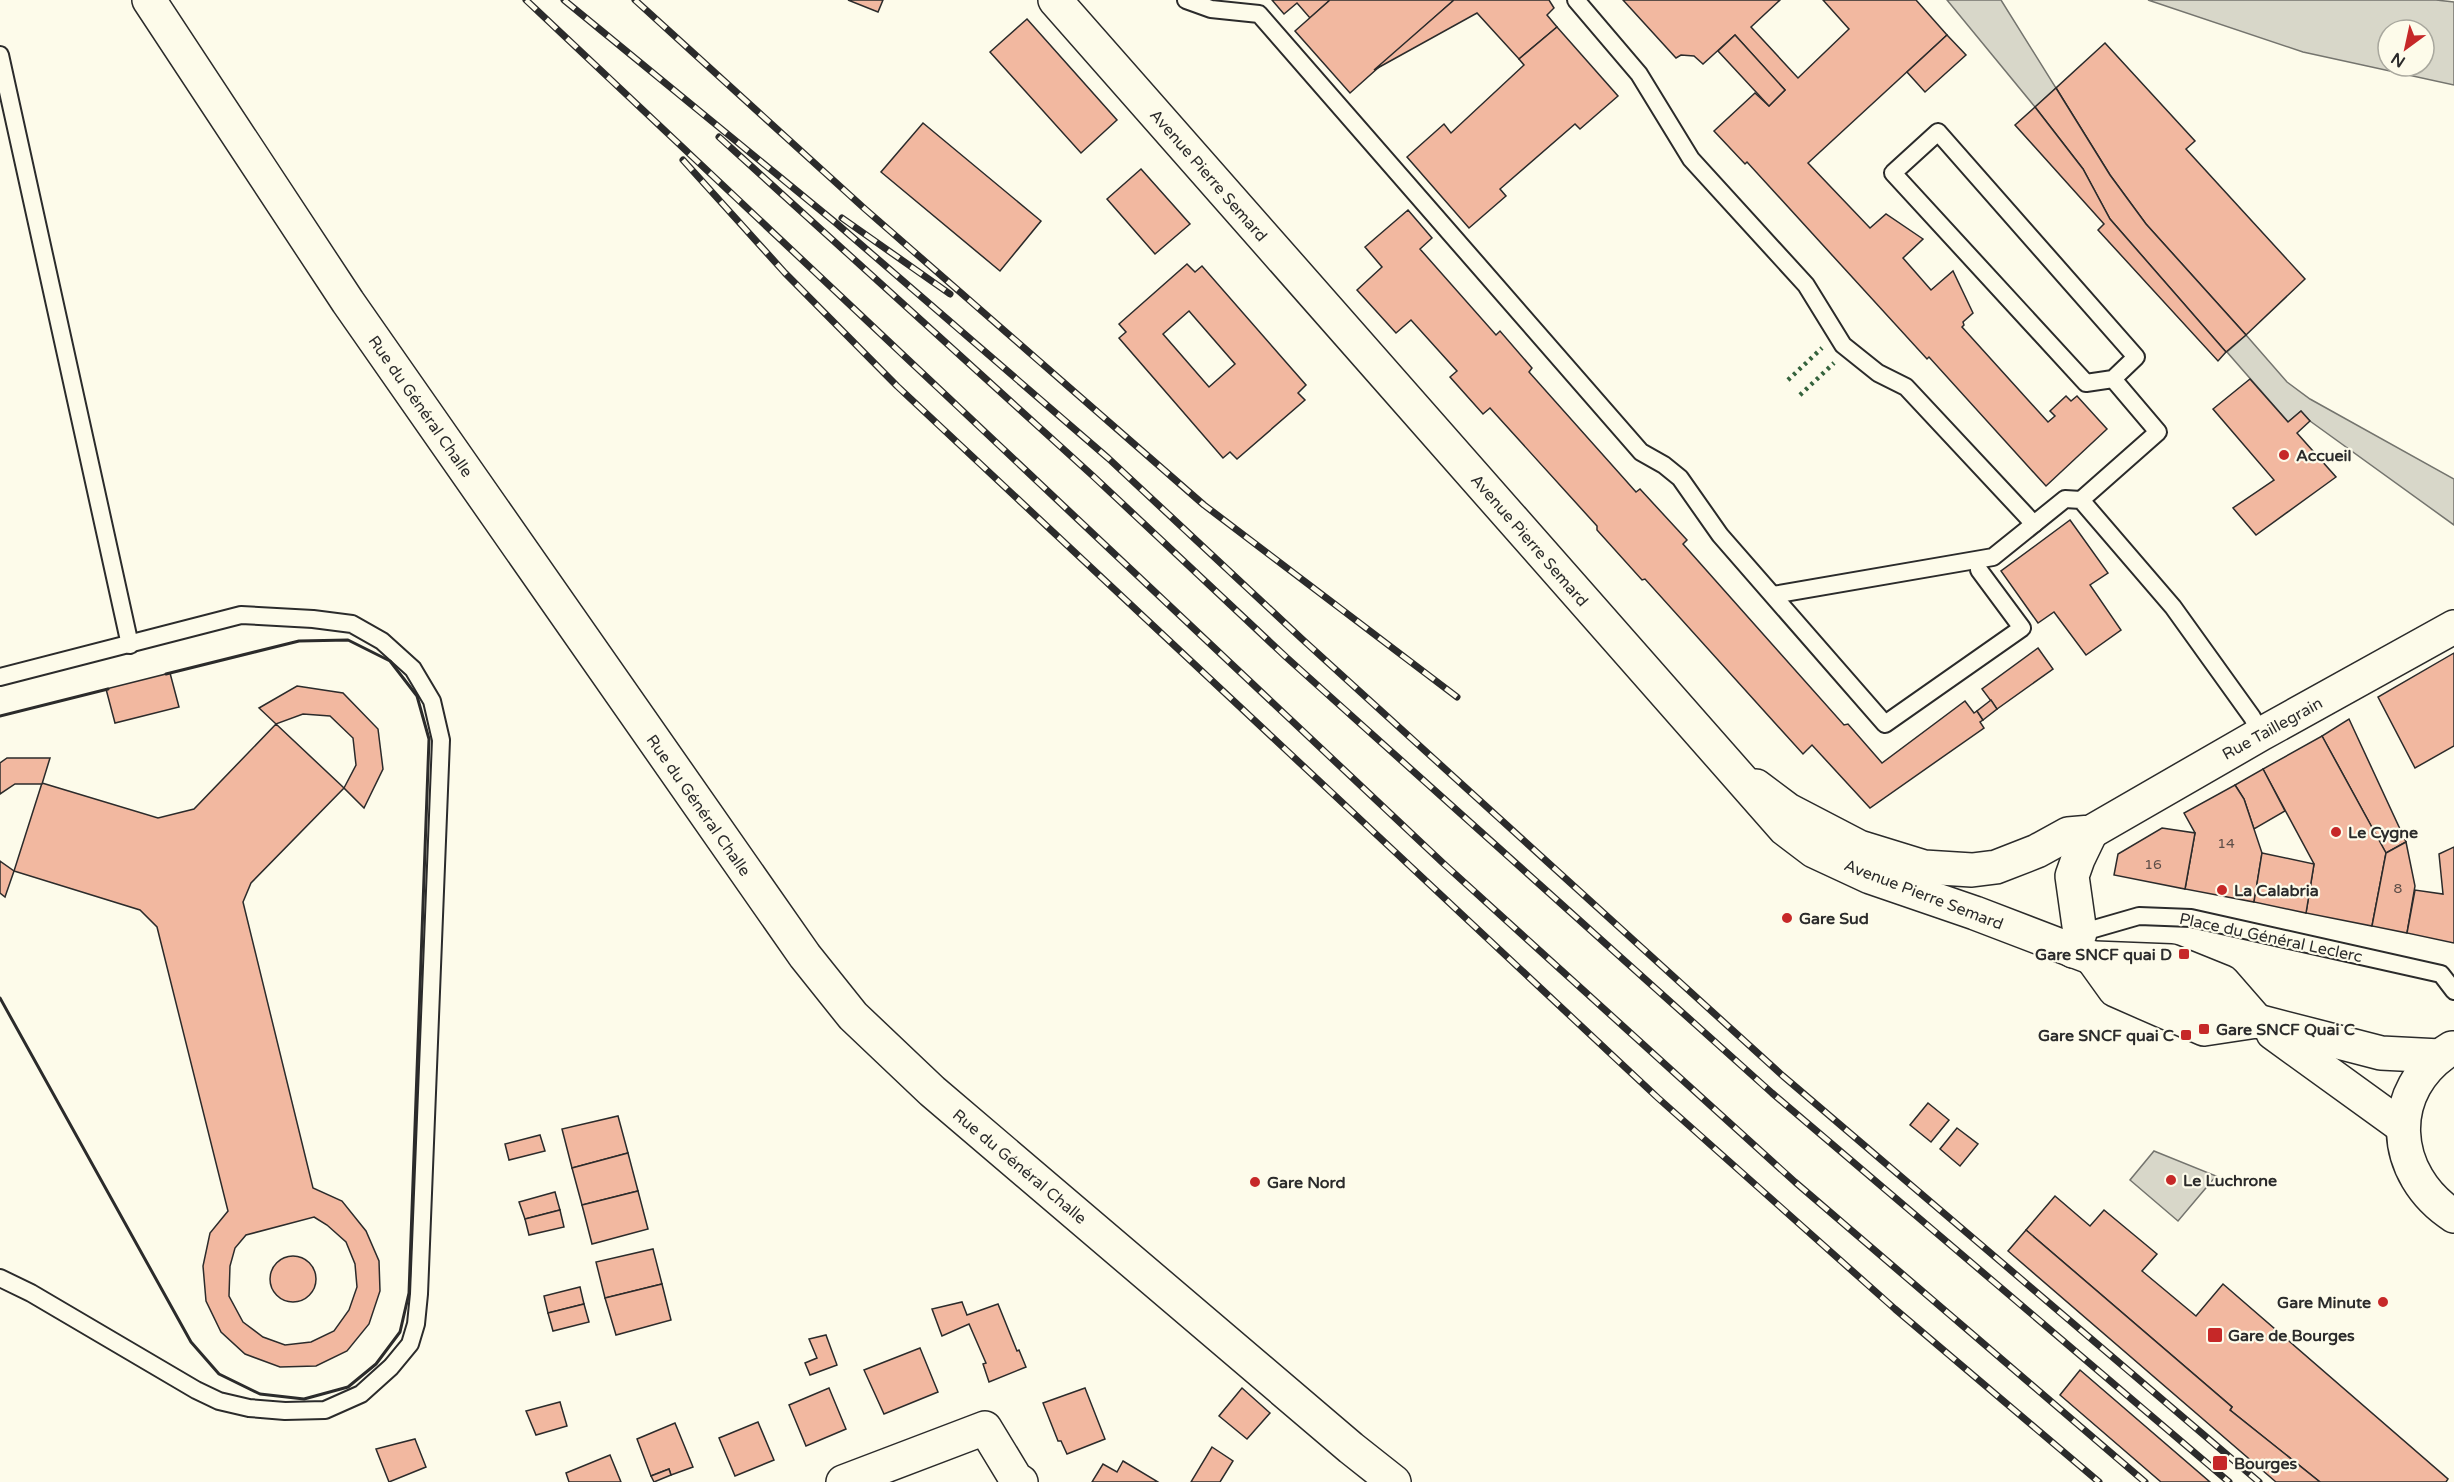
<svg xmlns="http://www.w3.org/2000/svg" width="2454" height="1482" font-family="'Varela Round',sans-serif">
	<rect width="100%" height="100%" fill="#fdfbea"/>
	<g fill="#d8d7c9" stroke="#74746e" stroke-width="1.5" fill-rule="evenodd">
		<path d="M1947 0H2001L2056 88 2035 107Z"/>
		<path d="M2148 0H2436L2454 2V85L2303 52ZM2388 30H2424V66H2388Z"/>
		<path d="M2246 335 2287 382 2310 399 2454 479V525L2310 421 2301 411 2288 422 2227 352Z"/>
		<path d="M2154 1151 2216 1176 2178 1221 2130 1180Z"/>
	</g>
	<g fill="#f2b8a0" stroke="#2b2b2b" stroke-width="1.5" fill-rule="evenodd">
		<path d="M848 0H883L878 12Z"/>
		<path d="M1272 0H1330L1310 18 1297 3 1284 14Z"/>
		<path d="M1330 0H1454L1350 93 1295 31Z"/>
		<path d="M1454 0H1549L1554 8 1547 15 1557 27 1519 59 1477 13 1374 70Z"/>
		<path d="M1623 0H1780L1751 27 1798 78 1849 29 1823 0H1916L1947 35 1808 163 1870 228 1886 214 1923 239 1903 258 1931 290 1953 271 1973 313 1963 322 1964 325 1962 327 2048 422 2055 416 2050 411 2066 396 2071 401 2077 396 2107 429 2046 486 1929 357 1927 359 1747 162 1745 164 1714 131 1755 93 1769 106 1785 90 1735 35 1703 64 1694 56 1681 55 1676 58Z"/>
		<path d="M1027 19 1117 120 1081 153 990 52Z"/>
		<path d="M1557 27 1618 96 1580 129 1575 124 1500 189 1506 196 1469 228 1407 157 1444 124 1451 133 1524 65 1519 59Z"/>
		<path d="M1735 35 1785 90 1769 106 1718 51Z"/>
		<path d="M1947 35 1966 55 1925 92 1907 72Z"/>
		<path d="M2105 43 2195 141 2186 149 2305 279 2246 335 2146 224 2110 175 2056 88Z"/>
		<path d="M2056 88 2110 175 2146 224 2246 335 2226 352 2110 219 2083 169 2035 107Z"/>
		<path d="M2035 107 2083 169 2110 219 2226 352 2218 361 2098 230 2104 224 2015 125Z"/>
		<path d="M923 123 1041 221 1000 271 881 172Z"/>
		<path d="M1141 169 1190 224 1155 254 1107 199Z"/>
		<path d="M1408 210 1432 238 1420 249 1496 335 1500 331 1532 368 1529 372 1636 492 1640 489 1687 540 1683 544 1844 725 1848 724 1882 763 1965 701 1974 713 1977 711 1983 720 1980 722 1984 728 1870 808 1812 745 1803 754 1645 579 1642 580 1597 530V526L1490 408 1483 414 1450 377 1457 371 1411 320 1396 333 1357 290 1382 267 1365 247Z"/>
		<path d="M1187 264 1195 272 1202 266 1306 385 1298 393 1305 400 1237 459 1230 452 1223 458 1119 338 1126 332 1119 324ZM1189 311 1235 364 1209 387 1163 334Z"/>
		<path d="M2250 379 2288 422 2301 411 2310 421 2297 433 2336 477 2256 535 2233 508 2274 480 2213 409Z"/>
		<path d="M2070 520 2108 573 2090 585 2121 630 2086 655 2054 612 2038 623 2001 571Z"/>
		<path d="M2038 648 2053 669 1997 709 1982 689Z"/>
		<path d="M2454 653V746L2415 768 2378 697Z"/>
		<path d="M170 673 179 707 115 723 106 689Z"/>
		<path d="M297 686 343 693 378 729 383 769 364 808 344 788 356 765 353 738 330 716 303 714 276 724 259 708Z"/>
		<path d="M1991 700 1997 709 1983 720 1977 711Z"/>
		<path d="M2349 719 2406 842 2386 853 2322 736Z"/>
		<path d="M276 724 344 788 251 883 243 902 313 1188 342 1201 366 1231 379 1261 380 1291 369 1324 347 1351 316 1366 280 1367 245 1354 221 1332 206 1301 203 1266 210 1233 228 1211 157 927 140 910 14 871 42 783 158 818 194 809ZM314 1217 327 1225 346 1242 355 1264 357 1287 349 1310 334 1331 311 1342 285 1345 263 1337 243 1322 229 1296 230 1266 235 1248 246 1235Z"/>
		<path d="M2322 736 2386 853 2372 926 2306 913 2314 864 2263 769Z"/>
		<path d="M7 758H50L42 784H15L0 794V763Z"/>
		<path d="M2263 769 2285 811 2254 829 2244 799 2235 785Z"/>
		<path d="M2235 785 2244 799 2262 853 2254 902 2185 889 2195 833 2184 813Z"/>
		<path d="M2162 828 2195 833 2185 889 2114 875 2118 854Z"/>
		<path d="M2406 842 2415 886 2407 933 2372 926 2386 853Z"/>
		<path d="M2454 847V943L2407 933 2415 890 2443 894 2439 854Z"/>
		<path d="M2262 853 2314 864 2306 913 2254 902Z"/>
		<path d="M0 861 14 871 5 897 0 893Z"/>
		<path d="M1928 1103 1949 1120 1931 1142 1910 1125Z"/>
		<path d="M618 1116 628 1153 572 1168 562 1129Z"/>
		<path d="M1957 1128 1978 1144 1960 1166 1940 1149Z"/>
		<path d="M540 1135 545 1151 509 1160 505 1144Z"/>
		<path d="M628 1153 638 1191 582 1205 572 1168Z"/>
		<path d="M638 1191 648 1229 592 1244 582 1205Z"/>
		<path d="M555 1192 560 1210 525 1219 519 1202Z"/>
		<path d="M2055 1196 2090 1226 2104 1210 2157 1254 2142 1271 2196 1316 2223 1284 2448 1479 2446 1482H2320L2230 1410 2232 1407 2026 1230Z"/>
		<path d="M560 1210 564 1227 529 1235 525 1219Z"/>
		<path d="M2026 1230 2232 1407 2230 1410 2320 1482H2276L2008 1251Z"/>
		<path d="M653 1249 662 1284 605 1298 596 1262Z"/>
		<circle cx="293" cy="1279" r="23"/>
		<path d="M662 1284 671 1320 616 1335 605 1298Z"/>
		<path d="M580 1287 584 1304 548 1313 544 1296Z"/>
		<path d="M962 1302 967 1315 998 1304 1017 1351 1019 1350 1026 1367 989 1382 983 1364 986 1363 969 1324 942 1336 932 1309Z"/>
		<path d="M584 1304 589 1322 553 1331 548 1313Z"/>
		<path d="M826 1335 837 1365 810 1375 805 1363 817 1358 809 1339Z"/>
		<path d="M920 1348 938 1392 884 1414 864 1370Z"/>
		<path d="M2080 1370 2210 1482H2161L2060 1395Z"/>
		<path d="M829 1388 846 1429 806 1446 789 1405Z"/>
		<path d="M1085 1388 1105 1439 1067 1454 1061 1441H1058L1043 1403Z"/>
		<path d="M1242 1388 1270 1413 1247 1439 1219 1416Z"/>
		<path d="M560 1402 567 1426 536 1435 526 1411Z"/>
		<path d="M758 1422 774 1460 735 1476 719 1438Z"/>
		<path d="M675 1423 693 1467 671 1475 669 1469 651 1476 637 1439Z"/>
		<path d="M415 1439 426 1467 389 1482 376 1449Z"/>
		<path d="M1212 1447 1233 1461 1220 1482H1191Z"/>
		<path d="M610 1455 621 1482H569L566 1473Z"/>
		<path d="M1123 1461 1158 1482H1092L1103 1464 1117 1472Z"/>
		<path d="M669 1469 671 1475 654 1482 651 1476Z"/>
	</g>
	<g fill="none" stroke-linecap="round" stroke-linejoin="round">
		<g stroke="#2b2b2b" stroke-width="20">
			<g id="service">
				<path d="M1186 0 1211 9 1259 14 1641 452 1664 465 1680 478 1720 535 1885 724 2022 628 1979 570"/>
				<path d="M1576 0 1639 74 1691 159 1806 285 1843 345 1878 373 1906 387 2034 524"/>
				<path d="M0 55 130 645"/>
				<path d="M2081 500 2158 432 2113 379 2086 383 1893 173 1938 132 2136 357 2113 379"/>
				<path d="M1773 595 1993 557 2065 499 2081 500 2173 607 2252 717 2261 734"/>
				<path d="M0 677 241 615 313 619 352 624 382 641 413 669 432 701 441 740 419 1294 416 1324 410 1344 391 1367 361 1394 325 1410 285 1411 249 1408 219 1401 196 1390 31 1293 0 1278"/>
				<path d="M2080 933 2139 916 2191 918 2441 974 2454 991"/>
			</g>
		</g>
		<g stroke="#2b2b2b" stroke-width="36">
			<g id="minor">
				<path d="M1756 786 1788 810 1859 847 1924 867 1972 870 1996 867 2037 851 2068 834 2091 832 2261 734 2454 627"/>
				<path d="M2073 951 2080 933 2072 876 2078 859 2091 832"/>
				<path d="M2092 958 2115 990 2204 1029 2257 1021"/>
				<path d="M2095 958 2171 961 2223 982 2257 1021"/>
				<path d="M843 1482 985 1428 1016 1479 1021 1482"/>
			</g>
		</g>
		<g stroke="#2b2b2b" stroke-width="36">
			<g id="secondary">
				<path d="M1055 0 1785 829 1814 851 1870 877 1975 913 2257 1021 2381 1053 2440 1056"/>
				<path d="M2273 1033 2403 1127"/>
				<path d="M2452 1048C2384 1089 2390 1175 2454 1216"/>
			</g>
		</g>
		<g stroke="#2b2b2b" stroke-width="36">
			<path id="primary" d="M149 0 348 302 805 956 853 1016 932 1091 1351 1448 1394 1482"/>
		</g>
		<use href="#service" stroke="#fdfbea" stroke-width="16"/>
		<use href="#minor" stroke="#fdfbea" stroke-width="33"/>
		<use href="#secondary" stroke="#fdfbea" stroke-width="33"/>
		<use href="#primary" stroke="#fdfbea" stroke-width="33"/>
		<g stroke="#2b2b2b" stroke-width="7">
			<g id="rail">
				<path d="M526 0 1444 864 1795 1182 2145 1482"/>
				<path d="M564 0 836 223 1108 458 1302 639 1783 1076 2259 1482"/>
				<path d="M635 0 865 209 1204 505 1457 697"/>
				<path d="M719 137 1093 476 1286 657 1772 1093 2229 1482"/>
				<path d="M683 160 785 273 897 386 1658 1098 1895 1309 2099 1482"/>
				<path d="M842 218 950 294"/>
			</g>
		</g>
		<use href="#rail" stroke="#fdfbea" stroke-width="4.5" stroke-dasharray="14" stroke-linecap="butt"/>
		<g stroke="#34623c" stroke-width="4.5" stroke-dasharray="3 4.5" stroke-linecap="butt">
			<path d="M1788 380 1822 348"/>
			<path d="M1800 395 1834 363"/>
		</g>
		<g stroke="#2b2b2b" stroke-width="3">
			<path d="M0 716 108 689"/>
			<path d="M0 998 191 1342 219 1374 260 1394 304 1399 348 1387 376 1364 400 1332 409 1293 429 739 417 696 390 661 348 640 299 641 166 674"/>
		</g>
	</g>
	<g fill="#c62828" stroke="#fdfbea" stroke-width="2">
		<circle cx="2284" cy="455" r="6"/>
		<circle cx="2336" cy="832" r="6"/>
		<circle cx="2222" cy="890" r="6"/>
		<circle cx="1787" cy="918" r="6"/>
		<rect x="2178" y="948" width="12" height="12" rx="3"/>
		<rect x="2198" y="1023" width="12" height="12" rx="3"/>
		<rect x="2180" y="1029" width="12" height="12" rx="3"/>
		<circle cx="2171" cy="1180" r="6"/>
		<circle cx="1255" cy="1182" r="6"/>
		<circle cx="2383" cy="1302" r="6"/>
		<rect x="2207" y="1327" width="16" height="16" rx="3"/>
		<rect x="2212" y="1455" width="16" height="16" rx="3"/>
	</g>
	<g text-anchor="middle" stroke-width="4.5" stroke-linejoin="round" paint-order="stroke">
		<g font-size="14" fill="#5d4e48">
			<text x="2226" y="848">14</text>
			<text x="2153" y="869">16</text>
			<text x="2398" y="893">8</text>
		</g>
		<g font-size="16" fill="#2b2b2b" stroke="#fdfbea">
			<text transform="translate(1209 175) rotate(49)" y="6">Avenue Pierre Semard</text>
			<text transform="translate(421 406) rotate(55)" y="6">Rue du Général Challe</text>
			<text transform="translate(1530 540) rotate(49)" y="6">Avenue Pierre Semard</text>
			<text transform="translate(2272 728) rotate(-29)" y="6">Rue Taillegrain</text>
			<text transform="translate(699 805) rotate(55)" y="6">Rue du Général Challe</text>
			<text transform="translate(1924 894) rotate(21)" y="6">Avenue Pierre Semard</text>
			<text transform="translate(2271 937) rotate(12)" y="6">Place du Général Leclerc</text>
			<text transform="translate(1020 1166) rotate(40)" y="6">Rue du Général Challe</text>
		</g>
		<g font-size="16" font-weight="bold" fill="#2b2b2b" stroke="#fdfbea" text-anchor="start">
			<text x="2296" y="461">Accueil</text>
			<text x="2348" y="838">Le Cygne</text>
			<text x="2234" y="896">La Calabria</text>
			<text x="1799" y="924">Gare Sud</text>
			<text x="2172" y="960" text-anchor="end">Gare SNCF quai D</text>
			<text x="2216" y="1035">Gare SNCF Quai C</text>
			<text x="2174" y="1041" text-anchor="end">Gare SNCF quai C</text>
			<text x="2183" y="1186">Le Luchrone</text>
			<text x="1267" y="1188">Gare Nord</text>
			<text x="2371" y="1308" text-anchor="end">Gare Minute</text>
			<text x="2228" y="1341">Gare de Bourges</text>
			<text x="2234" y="1469">Bourges</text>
		</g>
	</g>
	<g transform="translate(2406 48) rotate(213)"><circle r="28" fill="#fdfbea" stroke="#a9a89e" stroke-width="1.5"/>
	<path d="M0-4.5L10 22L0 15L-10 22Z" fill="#c62828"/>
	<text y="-9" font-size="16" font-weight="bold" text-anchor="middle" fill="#2b2b2b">N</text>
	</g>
</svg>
